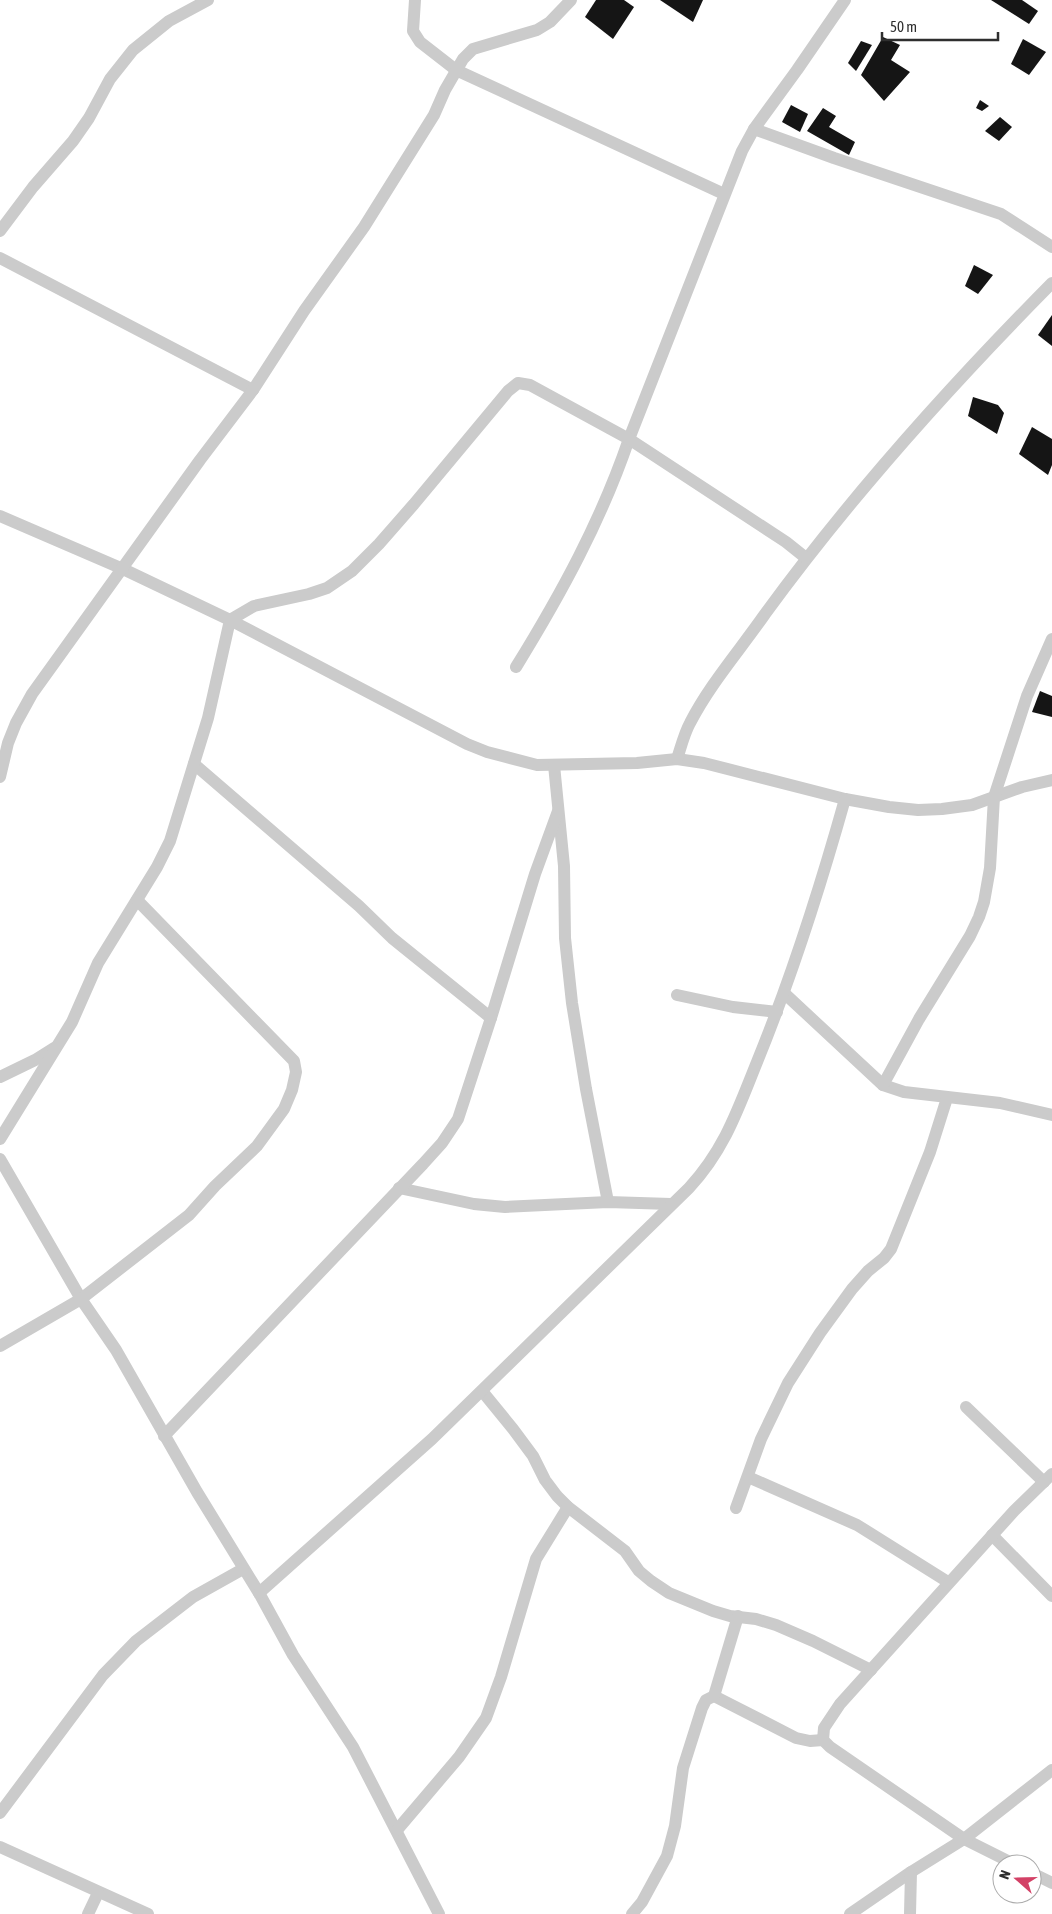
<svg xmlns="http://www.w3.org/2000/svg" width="1052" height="1914" font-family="'Asap Condensed',sans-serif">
	<rect width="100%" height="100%" fill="#fff"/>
	<g fill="#151515">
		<path d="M596 0H624L634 7 613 39 585 17Z"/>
		<path d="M660 0H703L693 22Z"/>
		<path d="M991 0H1022L1038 11 1029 24Z"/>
		<path d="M883 37 900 45 891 60 910 72 884 101 861 75Z"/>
		<path d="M1023 39 1046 52 1029 75 1011 64Z"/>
		<path d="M861 41 872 45 856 71 848 63Z"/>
		<path d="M980 100 989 106 982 111 976 108Z"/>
		<path d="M791 105 808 114 800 132 782 122Z"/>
		<path d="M823 108 836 116 829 127 855 142 849 155 807 131Z"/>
		<path d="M1000 117 1012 127 999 141 985 131Z"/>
		<path d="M974 265 993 275 978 294 965 286Z"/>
		<path d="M1052 315V346L1038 335Z"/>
		<path d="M973 397 998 405 1004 413 997 434 968 416Z"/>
		<path d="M1032 427 1052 439V465L1048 475 1019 454Z"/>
		<path d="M1040 691 1052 696V717L1032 712Z"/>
	</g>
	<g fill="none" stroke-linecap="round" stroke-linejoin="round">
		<g stroke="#cbcbcb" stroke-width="12">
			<path d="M415 0 413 31 420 42 456 70 724 194"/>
			<path d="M754 129 834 158 1001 214 1052 247"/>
			<path d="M0 231 33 187 73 141 89 118 110 79 133 50 169 21 208 0"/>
			<path d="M0 258 253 390"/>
			<path d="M0 516 123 569 230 620 467 744 487 752 537 765 637 763 677 759 704 763 845 799 889 807 918 810 942 809 972 805 1022 787 1052 780"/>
			<path d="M516 667C561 594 601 521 629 439L742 151 754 129 797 70 845 0"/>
			<path d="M677 759C681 747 684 734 690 723 710 684 740 650 765 614 851 496 949 387 1052 283"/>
			<path d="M194 764 359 906 392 938 491 1018"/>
			<path d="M554 765 564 866 565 938 572 1003 586 1089 608 1202"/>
			<path d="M0 777 8 743 16 723 32 694 200 460 253 390 304 311 364 227 434 115 445 90 463 59 473 49 537 30 550 22 571 0"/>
			<path d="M784 993 883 1085 904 1092 1000 1103 1052 1115"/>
			<path d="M677 995 733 1007 777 1012"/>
			<path d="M0 1077 35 1060 54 1048"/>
			<path d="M883 1085 919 1019 970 936 979 917 984 902 990 868 994 797 1027 696 1052 639"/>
			<path d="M0 1139 72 1022 98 963 157 867 170 841 208 718 230 620 254 606 309 594 327 588 352 571 379 544 414 504 508 391 518 383 530 385 629 439 786 542 806 558"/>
			<path d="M0 1159 81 1299 116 1350 197 1492 259 1593 293 1655 353 1747 439 1914"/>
			<path d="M399 1188 474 1204 505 1207 608 1202 671 1204"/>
			<path d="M0 1346 81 1299 189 1215 215 1186 257 1146 284 1109 292 1090 296 1072 294 1061 137 900"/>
			<path d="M482 1391 513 1429 533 1456 545 1480 557 1496 568 1507 625 1551 639 1571 651 1581 669 1593 713 1611 730 1616 756 1619 776 1625 813 1641 871 1670"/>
			<path d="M966 1407 1044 1482"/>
			<path d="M164 1436 423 1164 442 1143 458 1119 491 1018 535 874 558 811"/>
			<path d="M748 1477 857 1525 948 1582"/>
			<path d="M736 1508 761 1439 788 1383 820 1333 852 1289 868 1271 884 1258 891 1249 930 1152 947 1098"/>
			<path d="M992 1535 1052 1596"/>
			<path d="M259 1593 432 1439 689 1188C725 1149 738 1109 757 1062 792 976 820 888 845 799"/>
			<path d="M714 1696 796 1738 810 1741 823 1740"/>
			<path d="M0 1813 103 1675 136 1641 193 1597 243 1569"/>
			<path d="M397 1830 459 1757 486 1718 501 1677 536 1559 568 1507"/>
			<path d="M0 1847 148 1914"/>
			<path d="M1014 1864 964 1839 830 1747 823 1740 824 1728 840 1704 1014 1511 1052 1474"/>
			<path d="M1032 1873 1052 1883"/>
			<path d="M88 1914 98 1893"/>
			<path d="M632 1914 642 1902 667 1856 675 1826 683 1768 702 1708 706 1700 714 1696 738 1616"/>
			<path d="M850 1914 911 1872 964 1839 1052 1770"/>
			<path d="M910 1914 911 1872"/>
		</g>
	</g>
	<g transform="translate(1017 1879) rotate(290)"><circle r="24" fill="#ffffff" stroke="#ababab"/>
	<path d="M0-4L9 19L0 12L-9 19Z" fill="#d34166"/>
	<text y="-8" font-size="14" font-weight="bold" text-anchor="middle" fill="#2e2e2e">N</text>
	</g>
	<path d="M882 32v8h116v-8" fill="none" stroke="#2e2e2e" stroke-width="2.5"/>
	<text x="890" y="32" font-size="15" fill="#2e2e2e" stroke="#ffffff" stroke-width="4" paint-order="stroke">50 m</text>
</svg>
